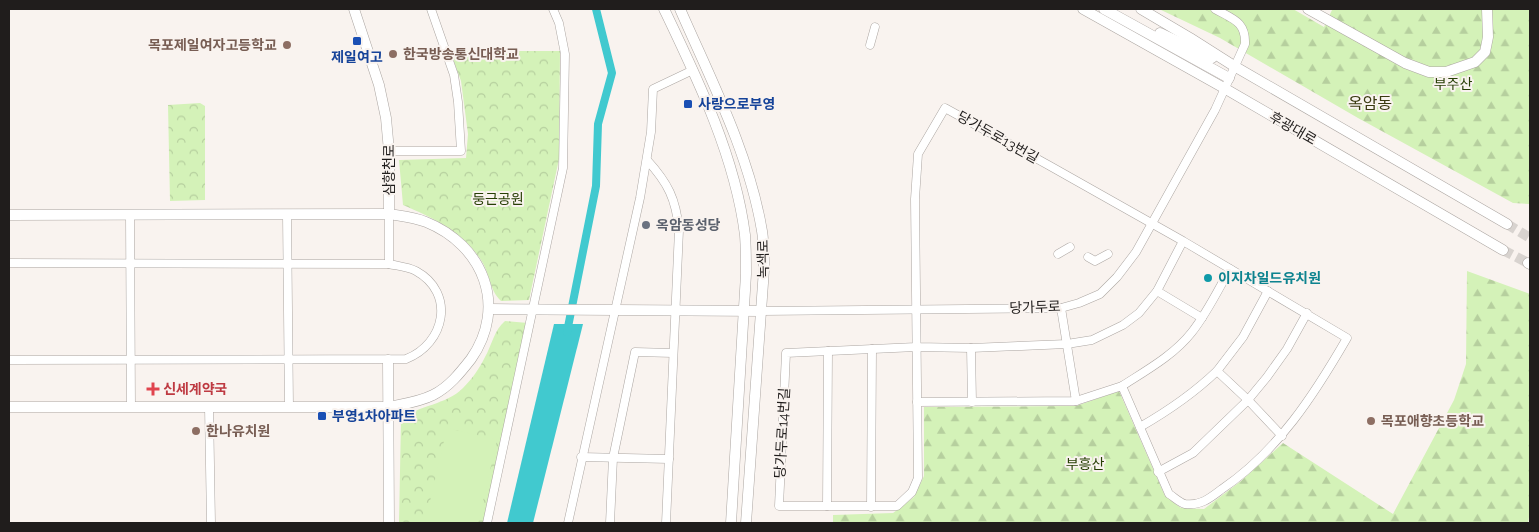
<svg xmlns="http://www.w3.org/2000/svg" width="1539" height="532" font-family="Raleway,'Noto Sans KR',sans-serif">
	<defs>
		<pattern id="forest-firs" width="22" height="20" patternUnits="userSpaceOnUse" patternTransform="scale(1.25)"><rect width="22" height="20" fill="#d4f2b8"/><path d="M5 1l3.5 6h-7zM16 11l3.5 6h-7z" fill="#b6cf9e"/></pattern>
		<pattern id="park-crowns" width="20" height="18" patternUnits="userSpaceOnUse" patternTransform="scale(1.25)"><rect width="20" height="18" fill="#d4f2b8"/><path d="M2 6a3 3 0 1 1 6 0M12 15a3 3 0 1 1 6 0" fill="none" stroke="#b6cf9e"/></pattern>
	</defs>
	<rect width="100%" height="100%" fill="#f9f3ef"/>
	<g fill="url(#forest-firs)">
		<path d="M1159 9H1293L1324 27 1332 10 1530 9V204L1513 203 1358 118 1220 38Z"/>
		<path d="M1467 271 1530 294V516L1529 517 1528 523H833V515L893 513 914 497 924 476V407L1076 406 1119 391 1165 496 1181 508 1204 509 1241 481 1283 443 1393 514 1454 400 1466 364Z"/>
	</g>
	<g fill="url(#park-crowns)">
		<path d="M450 51H560L559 159 529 300 501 301C489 290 490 273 481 260 462 231 433 218 403 205L399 160 466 158 468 134 461 81Z"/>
		<path d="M200 103 205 106V200L170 201 168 105Z"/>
		<path d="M505 321 528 323 484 523H399L401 419C419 405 446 405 463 388 472 379 479 369 485 357 492 345 494 330 505 321Z"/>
	</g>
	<path fill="#d4f2b8" d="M447 428 497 440 478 523H425Z"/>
	<path fill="#41c9cf" d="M554 324H583L533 523H507Z"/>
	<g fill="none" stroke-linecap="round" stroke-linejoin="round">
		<path stroke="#41c9cf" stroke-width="8" d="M567 332 596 186 598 124 612 73 596 9"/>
		<g stroke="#d8d3cf" stroke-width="10" stroke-dasharray="10 5" stroke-linecap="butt">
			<path d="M1507 224 1530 238"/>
			<path d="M1503 250 1528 263"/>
		</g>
		<g stroke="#aca6a2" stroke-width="9">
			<g id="street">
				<path d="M870 45 875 27"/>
				<path d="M389 151H461L458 102 454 75 431 9"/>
				<path d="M647 160C668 183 676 199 679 230L666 523"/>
				<path d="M287 214 289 407"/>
				<path d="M389 214V264"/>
				<path d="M130 215 131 407"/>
				<path d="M1058 254 1070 247"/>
				<path d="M1088 257 1095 261 1108 254"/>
				<path d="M9 263 389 264C398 266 408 267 416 271 456 293 445 344 406 359L9 360"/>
				<path d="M1157 291 1202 318"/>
				<path d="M1268 291 1243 337 1217 371 1248 400 1282 436"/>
				<path d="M761 311 1061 308 1079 303 1100 294 1117 277 1136 252 1215 110 1245 44C1246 21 1232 19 1215 9"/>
				<path d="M971 348 972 402"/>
				<path d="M1122 386C1147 370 1174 355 1192 332 1207 313 1218 290 1230 269"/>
				<path d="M1076 401 1122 386 1169 494C1174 497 1180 503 1185 504 1201 506 1210 498 1222 489 1278 451 1314 395 1347 338L1183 241 1157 291 1139 313 1123 325 1092 340 1067 344 971 348 916 347 786 353 779 506H897L912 492 918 478 915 199 918 154 945 108 1050 166 1183 241"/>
				<path d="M917 402 1076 401 1061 308"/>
				<path d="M209 407 211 523"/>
				<path d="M1140 427C1168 411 1193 394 1217 371"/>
				<path d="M581 457 669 459"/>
				<path d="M1158 472 1193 453 1248 400 1267 377 1287 349 1307 313"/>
				<path d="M827 506 828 351"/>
				<path d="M871 507 872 349"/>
				<path d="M487 523 563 168 565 54 559 23 553 9"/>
				<path d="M568 523 640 198 651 132 653 89 693 70"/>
				<path d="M610 523 613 458 635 352 673 353"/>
			</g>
		</g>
		<g stroke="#aca6a2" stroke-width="11">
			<g id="secondary">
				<path d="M354 9 379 85 386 118 389 151V214"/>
				<path d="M664 9C698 80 735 156 745 235 746 248 746 261 746 274L731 523"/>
				<path d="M680 9C711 80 749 153 762 231 764 243 764 257 764 269L746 523"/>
				<path d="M1083 9 1224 88 1503 250"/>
				<path d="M1104 9 1229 78"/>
				<path d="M1141 9 1190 38 1234 66 1507 224"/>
				<path d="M1308 9 1405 63 1429 72H1446L1475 62 1485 52 1488 37 1487 9"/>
				<path d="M1160 33 1212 58"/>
				<path d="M9 215 389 214C401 216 414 217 426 222 483 245 508 306 471 359 460 373 449 387 433 395 419 402 403 404 389 407H9"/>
				<path d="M1528 263 1530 264"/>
				<path d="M490 309 761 311"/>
				<path d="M388 360 389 523"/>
			</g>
		</g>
		<use href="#street" stroke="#fff" stroke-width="8"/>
		<use href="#secondary" stroke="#fff" stroke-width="10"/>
	</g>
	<g fill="#1a4fb4" stroke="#f9f3ef" stroke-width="2">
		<rect x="352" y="36" width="10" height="10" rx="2.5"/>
		<rect x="683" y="99" width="10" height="10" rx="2.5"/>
		<rect x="317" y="411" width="10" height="10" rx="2.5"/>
	</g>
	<g fill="#8d6e63" stroke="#f9f3ef" stroke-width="2">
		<circle cx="287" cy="45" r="5"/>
		<circle cx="393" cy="54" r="5"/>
		<circle cx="1371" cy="421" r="5"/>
		<circle cx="196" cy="431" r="5"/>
	</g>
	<circle fill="#6b7280" stroke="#f9f3ef" stroke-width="2" cx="646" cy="225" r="5"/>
	<circle fill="#0f9aa8" stroke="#f9f3ef" stroke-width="2" cx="1208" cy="278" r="5"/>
	<path fill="#e0444e" stroke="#f9f3ef" stroke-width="2" d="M150.5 381.5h5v5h5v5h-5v5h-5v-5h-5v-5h5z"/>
	<g text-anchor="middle" stroke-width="4" stroke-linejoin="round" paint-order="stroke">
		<g font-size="14" font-weight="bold" fill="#785e54" stroke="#f9f3ef" text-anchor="start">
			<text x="277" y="50" text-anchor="end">목포제일여자고등학교</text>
			<text x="403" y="59">한국방송통신대학교</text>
			<text x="1381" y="426">목포애향초등학교</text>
			<text x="206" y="436">한나유치원</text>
		</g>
		<g font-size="14" font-weight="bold" fill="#164399" stroke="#f9f3ef" text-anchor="start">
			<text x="357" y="62" text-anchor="middle">제일여고</text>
			<text x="698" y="109">사랑으로부영</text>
			<text x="332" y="421">부영1차아파트</text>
		</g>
		<g font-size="14" fill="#273f05" stroke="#f9f3ef">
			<text x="1453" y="89">부주산</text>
			<text x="498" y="204">둥근공원</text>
			<text x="1085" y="469">부흥산</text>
		</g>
		<g font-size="14" fill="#201d1c" stroke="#f9f3ef">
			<text transform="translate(1293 128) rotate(30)" y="5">후광대로</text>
			<text transform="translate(998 137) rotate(29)" y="5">당가두로13번길</text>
			<text transform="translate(389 170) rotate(-90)" y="5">삼향천로</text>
			<text transform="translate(763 259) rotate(-91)" y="5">녹색로</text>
			<text transform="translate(1035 307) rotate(-2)" y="5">당가두로</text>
			<text transform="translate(782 433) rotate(-87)" y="5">당가두로14번길</text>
		</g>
		<g font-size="14" font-weight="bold" fill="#5b616d" stroke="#f9f3ef" text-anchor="start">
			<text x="656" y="230">옥암동성당</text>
		</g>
		<g font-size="14" font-weight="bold" fill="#0d838f" stroke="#f9f3ef" text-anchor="start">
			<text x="1218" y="283">이지차일드유치원</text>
		</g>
		<g font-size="14" font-weight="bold" fill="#be3a42" stroke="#f9f3ef" text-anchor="start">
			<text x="163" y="394">신세계약국</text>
		</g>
		<g font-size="16" fill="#3a3a10" stroke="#f9f3ef">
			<text x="1370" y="109">옥암동</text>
		</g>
	</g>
	<rect width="1539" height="532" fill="none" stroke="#201d1c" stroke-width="20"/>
</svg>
